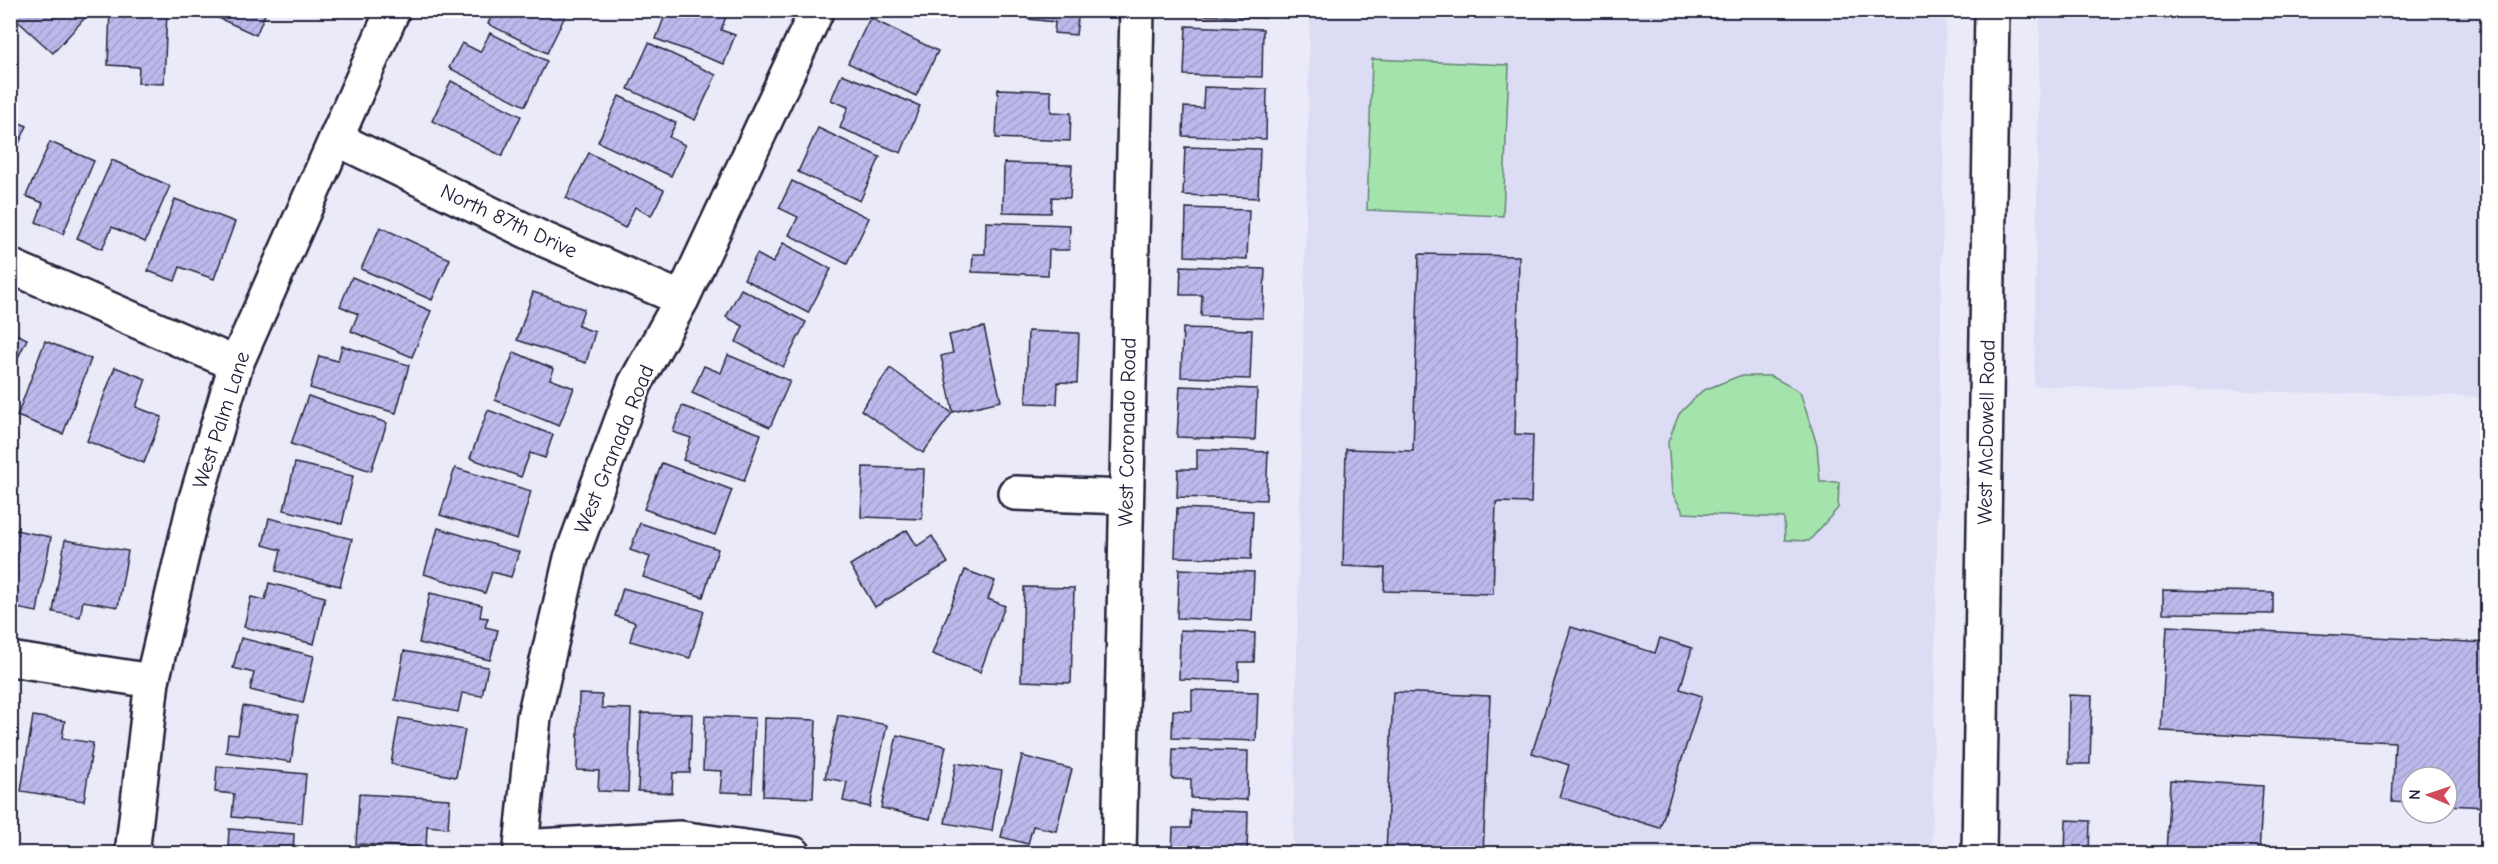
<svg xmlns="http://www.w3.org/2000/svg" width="2498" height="864" font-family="'Comic Neue',sans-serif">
	<defs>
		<pattern id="building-hatch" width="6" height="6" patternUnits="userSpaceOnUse" patternTransform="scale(1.5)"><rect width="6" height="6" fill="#bcbaec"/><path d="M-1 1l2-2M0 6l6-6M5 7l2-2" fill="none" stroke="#a1a0cb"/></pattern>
	</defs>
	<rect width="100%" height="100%" fill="#ebeaf9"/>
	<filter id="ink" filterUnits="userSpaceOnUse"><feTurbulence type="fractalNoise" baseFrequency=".0167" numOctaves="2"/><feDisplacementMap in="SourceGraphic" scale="12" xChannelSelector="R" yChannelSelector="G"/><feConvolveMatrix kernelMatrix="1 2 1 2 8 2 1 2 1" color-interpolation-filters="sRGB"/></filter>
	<g filter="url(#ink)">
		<g fill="#dddcf5">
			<path d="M1310 11H1946L1932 853 1293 854Z"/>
			<path d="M2040 11H2487V397L2034 386Z"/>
		</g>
		<g fill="#a4e4ac" stroke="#638374" stroke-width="1.5">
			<path d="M1372 59 1509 65 1503 216 1367 210Z"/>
			<path d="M1739 376H1771L1800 392 1817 445 1820 482H1839L1838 508 1809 541 1785 540 1784 518 1684 513 1672 493 1668 442 1679 414 1702 391Z"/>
		</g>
		<g fill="url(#building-hatch)" stroke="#22223b" stroke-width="1.5">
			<path d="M15 10H92L53 53 11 15Z"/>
			<path d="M110 10H167L164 84 138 83 139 67 108 65Z"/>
			<path d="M201 10H267L256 35Z"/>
			<path d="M494 10H568L547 53 488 24Z"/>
			<path d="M667 10 728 11 721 30 735 35 724 64 656 39Z"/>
			<path d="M1029 10H1079L1076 35 1054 33 1055 22 1028 19Z"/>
			<path d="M1193 10H1266V18L1193 15Z"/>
			<path d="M870 18 938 51 916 96 848 63Z"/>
			<path d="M1186 26 1263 29 1262 77 1184 75Z"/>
			<path d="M490 33 547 61 525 106 449 68 462 43 480 52Z"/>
			<path d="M649 43 716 75 695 120 628 89Z"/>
			<path d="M842 74 920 106 901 153 840 128 848 107 831 100Z"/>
			<path d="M451 81 521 116 502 156 432 121Z"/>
			<path d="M1204 87 1267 89 1266 139 1183 136 1184 107 1203 108Z"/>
			<path d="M998 89 1051 91V112L1071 113 1070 141 996 138Z"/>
			<path d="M619 96 676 123 669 137 685 145 671 176 598 142Z"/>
			<path d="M10 119 27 126 10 163Z"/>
			<path d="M818 128 880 157 860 201 798 172Z"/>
			<path d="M50 142 94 161 63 234 36 222 43 203 26 196Z"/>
			<path d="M1185 147 1260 149 1258 198 1183 195Z"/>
			<path d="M589 153 664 190 651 216 635 207 625 228 566 198Z"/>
			<path d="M112 160 170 186 145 242 112 227 102 249 77 238Z"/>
			<path d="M1004 163 1072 165 1070 198 1052 197 1051 213 1003 212Z"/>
			<path d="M792 181 869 218 847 264 789 235 798 217 779 208Z"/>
			<path d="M175 199 235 222 214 279 180 267 175 281 148 271Z"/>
			<path d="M1186 208 1249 210 1247 259 1185 256Z"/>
			<path d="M986 222 1070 225 1069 250H1049L1048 275 972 272 973 254H985Z"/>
			<path d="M380 227 450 259 432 300 361 269Z"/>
			<path d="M783 243 831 269 808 313 744 279 757 254 773 263Z"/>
			<path d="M1419 254 1519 256 1515 434 1533 435 1531 503 1496 502 1493 594 1384 591 1385 568 1343 566 1346 449 1413 451Z"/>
			<path d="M1181 266 1265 269 1263 318 1201 316 1202 295H1180Z"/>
			<path d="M352 277 431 311 412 357 351 331 358 314 340 306Z"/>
			<path d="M741 289 806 322 783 367 736 342 743 326 726 317Z"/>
			<path d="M533 292 584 309 578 326 595 332 586 363 517 340Z"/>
			<path d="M984 327 1001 401 953 412 941 356 953 353 949 335Z"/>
			<path d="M1183 328 1252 330 1250 379 1181 377Z"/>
			<path d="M10 331 27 339 10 374Z"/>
			<path d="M1028 331 1079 333 1077 383 1058 382 1057 404 1026 403Z"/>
			<path d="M45 341 91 359 63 434 17 416Z"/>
			<path d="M342 346 409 365 396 413 310 388 319 356 338 361Z"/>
			<path d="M514 352 554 369 550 379 574 388 559 426 495 400Z"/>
			<path d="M728 355 790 381 770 427 692 393 704 366 721 373Z"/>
			<path d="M115 367 146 379 136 407 162 417 144 463 87 441Z"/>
			<path d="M890 368 952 413 923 453 861 410Z"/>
			<path d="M1180 386 1257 389 1255 440 1177 437Z"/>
			<path d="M308 396 387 423 371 471 291 444Z"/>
			<path d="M682 406 761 434 744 481 683 460 691 438 673 432Z"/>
			<path d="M488 410 553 435 545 458 530 453 521 477 470 458Z"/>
			<path d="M1197 449 1268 452 1266 500 1177 497 1178 469H1197Z"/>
			<path d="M295 463 353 476 342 524 284 510Z"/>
			<path d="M662 463 732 490 715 535 644 509Z"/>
			<path d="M863 467 924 469 922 519 861 517Z"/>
			<path d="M455 468 531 491 517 539 440 515Z"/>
			<path d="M1177 508 1253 511 1251 559 1175 557Z"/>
			<path d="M269 518 352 539 340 586 276 571 281 550 263 545Z"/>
			<path d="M640 523 718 549 703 597 643 577 650 557 630 550Z"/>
			<path d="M438 528 519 552 511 577 492 572 485 593 424 574Z"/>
			<path d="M10 529 51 537 37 612 10 607Z"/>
			<path d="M907 530 917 546 932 536 948 563 875 607 850 565Z"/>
			<path d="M65 540 128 551 118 607 83 601 80 617 53 612Z"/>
			<path d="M1179 569 1254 572 1252 621 1177 618Z"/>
			<path d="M965 570 995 581 988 599 1005 606 980 672 932 654Z"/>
			<path d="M269 583 325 597 314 644 244 627 251 597 265 600Z"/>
			<path d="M1024 587 1074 588 1071 683 1021 681Z"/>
			<path d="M623 588 704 611 690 658 630 641 635 622 615 616Z"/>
			<path d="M2163 590 2273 592V614L2163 613Z"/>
			<path d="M430 593 482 605 480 617 488 618 485 627 498 630 490 660 419 643Z"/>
			<path d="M2167 626 2488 643V807L2447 805V777H2411V803L2392 802 2395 742 2161 731Z"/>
			<path d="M1571 627 1655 653 1660 638 1692 648 1680 689 1702 696 1660 828 1559 797 1569 765 1532 753Z"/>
			<path d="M1180 630 1255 633 1254 662H1239V681L1179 679Z"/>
			<path d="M241 638 314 656 303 703 250 690 254 673 233 668Z"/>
			<path d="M404 651 488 667 482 696 462 693 458 712 395 700Z"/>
			<path d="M1192 690 1258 692 1256 741 1172 738 1173 710 1192 711Z"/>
			<path d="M1393 692 1490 696 1483 854H1386Z"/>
			<path d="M579 694 602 695V708L631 709 628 792 598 791 599 771 577 770Z"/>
			<path d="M2069 695 2092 696 2090 764H2068Z"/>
			<path d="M243 706 298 715 291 762 226 752 228 734 238 735Z"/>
			<path d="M641 713 692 714 690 773H673L672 793 638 791Z"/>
			<path d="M838 715 887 725 870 807 843 801 847 782 825 778Z"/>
			<path d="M33 716 65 721 62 738 93 743 84 801 21 791Z"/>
			<path d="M705 716 755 718 752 793 720 792 722 771 703 770Z"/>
			<path d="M399 718 465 730 456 777 391 764Z"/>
			<path d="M765 718 816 720 813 798 763 796Z"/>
			<path d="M897 735 946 746 930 819 881 808Z"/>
			<path d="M1173 749 1248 751 1247 800 1191 798V779H1172Z"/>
			<path d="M1022 756 1072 769 1056 831 1033 826 1028 844 1001 837Z"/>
			<path d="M956 763 1002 771 992 831 945 823Z"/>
			<path d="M217 766 306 774 302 823 232 817 234 794 215 792Z"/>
			<path d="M2170 780 2263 786 2259 854H2166Z"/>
			<path d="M359 794 450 799 448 828 427 826 426 848 356 844Z"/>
			<path d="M1191 810 1248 812 1247 854H1172L1173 828H1190Z"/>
			<path d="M2066 820 2090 821 2089 854H2065Z"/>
			<path d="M229 829 294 834 293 854H207V846L228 847Z"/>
			<path d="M2286 847 2404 854H2285Z"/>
		</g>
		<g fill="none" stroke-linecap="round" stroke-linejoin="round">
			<g stroke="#22223b" stroke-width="38">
				<g id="minor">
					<path d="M337 139 543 239 682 299"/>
					<path d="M10 266 236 364"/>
					<path d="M1015 493 1125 497"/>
					<path d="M10 659 152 681"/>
					<path d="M132 854 152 681 193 509 236 364 393 10"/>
					<path d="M794 854 680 838 521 847 534 717 571 558 635 384 682 299 817 10"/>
					<path d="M1119 854 1137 10"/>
				</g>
			</g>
			<g stroke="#22223b" stroke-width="38">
				<path id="major" d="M1979 854 1992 10"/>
			</g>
			<use href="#minor" stroke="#fff" stroke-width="33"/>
			<use href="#major" stroke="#fff" stroke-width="33"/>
		</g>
	</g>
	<g text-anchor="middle" stroke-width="4.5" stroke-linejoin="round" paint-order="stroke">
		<g font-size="21" fill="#22223b" stroke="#fff">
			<text transform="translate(509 221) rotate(25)" y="7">North 87th Drive</text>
			<text transform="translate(221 420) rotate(-72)" y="7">West Palm Lane</text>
			<text transform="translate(1127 432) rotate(-89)" y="7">West Coronado Road</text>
			<text transform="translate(1986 432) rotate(-89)" y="7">West McDowell Road</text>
			<text transform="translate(614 449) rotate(-68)" y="7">West Granada Road</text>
		</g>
	</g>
	<rect width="2498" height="864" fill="none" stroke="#fff" stroke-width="36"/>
	<rect x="18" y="18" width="2462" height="828" fill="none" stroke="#22223b" stroke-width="2" filter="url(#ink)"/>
	<g transform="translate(2429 795) rotate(272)"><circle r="28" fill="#ffffff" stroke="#a7a7b1" stroke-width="1.5"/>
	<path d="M0-4.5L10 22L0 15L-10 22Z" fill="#d1495b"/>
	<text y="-9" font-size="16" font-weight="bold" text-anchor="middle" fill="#22223b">N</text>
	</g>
</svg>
